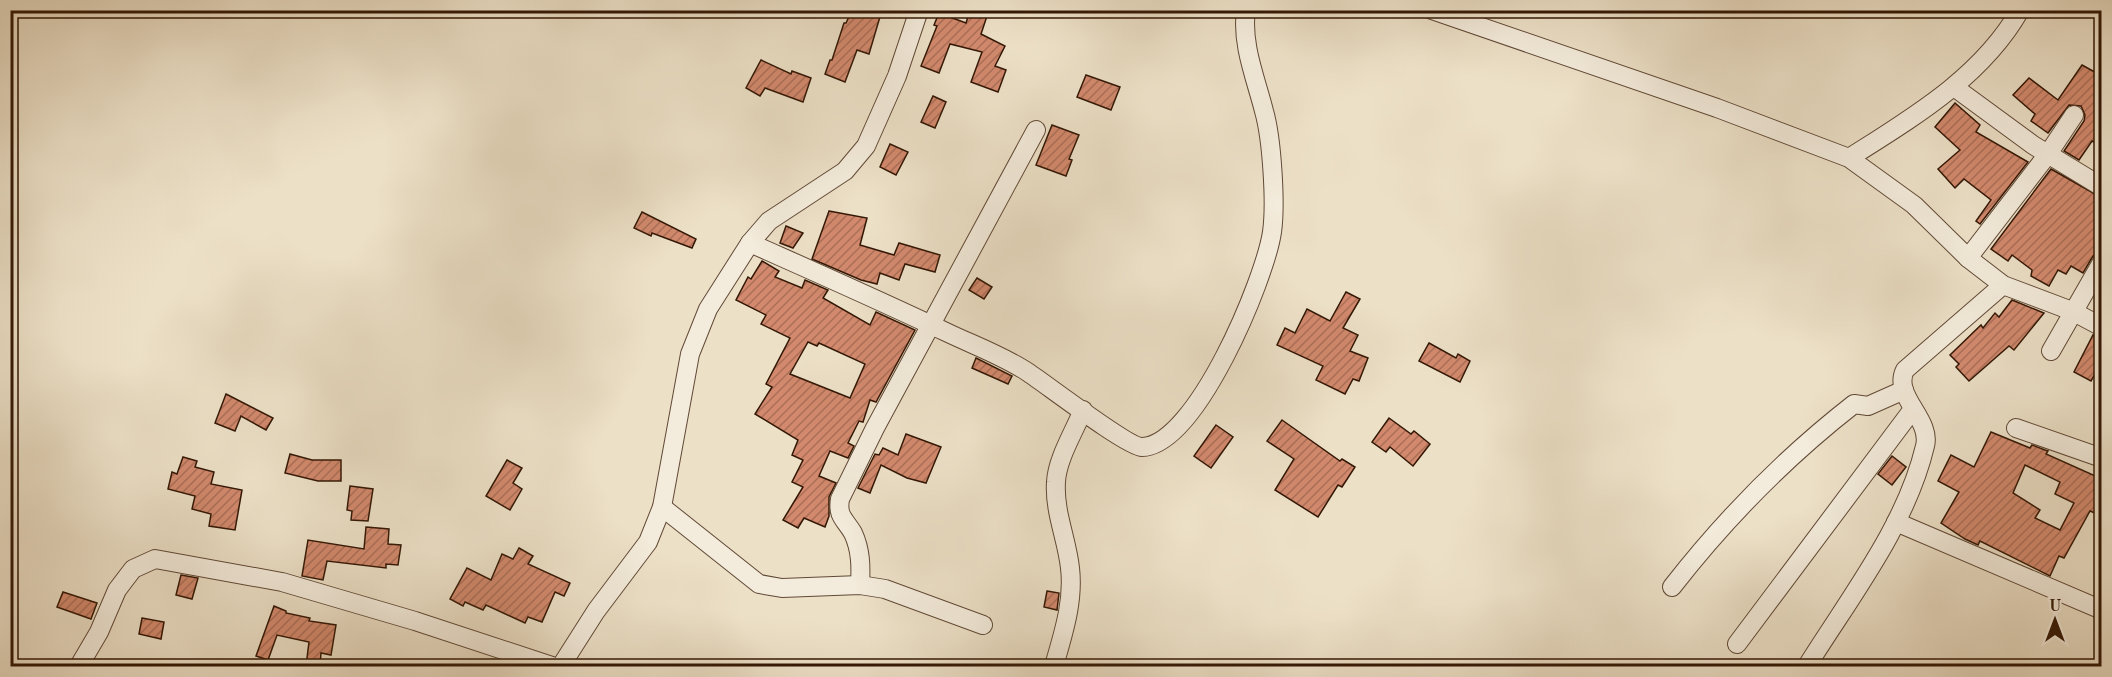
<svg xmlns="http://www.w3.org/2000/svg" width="2112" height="677" font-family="'Old Standard TT',serif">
	<defs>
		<pattern id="building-hatch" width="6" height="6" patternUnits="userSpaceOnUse" patternTransform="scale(1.5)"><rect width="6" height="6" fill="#d2896d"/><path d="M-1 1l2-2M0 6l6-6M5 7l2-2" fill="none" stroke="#ab6f58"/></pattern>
	</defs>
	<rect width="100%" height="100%" fill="#ece0c7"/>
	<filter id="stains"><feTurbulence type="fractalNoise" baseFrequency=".00333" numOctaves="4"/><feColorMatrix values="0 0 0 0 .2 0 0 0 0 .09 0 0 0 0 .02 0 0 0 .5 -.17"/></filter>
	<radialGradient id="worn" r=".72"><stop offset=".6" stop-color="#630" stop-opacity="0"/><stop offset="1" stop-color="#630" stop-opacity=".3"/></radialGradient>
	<g fill="url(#building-hatch)" stroke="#331705" stroke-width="1.5" fill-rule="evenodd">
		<path d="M852 10H882L869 54 857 50 845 82 825 74 830 60H832L844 23H846Z"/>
		<path d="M970 10H989L981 34 1005 46 995 66 1006 70 998 92 971 82 982 52 950 44 939 73 921 66 937 26 934 25 939 13 966 23Z"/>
		<path d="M761 60 791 74 792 71 811 78 803 102 765 88 760 96 746 88Z"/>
		<path d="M2082 65 2102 76V146L2092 141 2079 160 2064 151 2084 121 2085 115 2081 106 2069 105 2048 133 2031 121 2035 114 2013 95 2029 78 2058 100Z"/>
		<path d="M1086 75 1120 87 1111 110 1077 97Z"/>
		<path d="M933 96 946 102 935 128 921 122Z"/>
		<path d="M1955 103 1980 125 1976 132 2028 162 1980 224 1976 221 1991 200 1964 179 1955 188 1938 169 1960 150 1935 127Z"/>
		<path d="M1052 125 1079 135 1069 159 1072 160 1066 176 1036 165Z"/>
		<path d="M890 144 908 152 896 175 880 167Z"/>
		<path d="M2051 169 2102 198V251L2093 256 2083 273 2071 266 2066 274 2058 270 2049 286 2031 276 2032 270 2012 255 2008 261 1991 249Z"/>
		<path d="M829 211 867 218 860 245 894 255 899 243 940 255 935 272 905 264 899 280 880 273 877 284 861 280 812 259Z"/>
		<path d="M642 212 696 239 692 248 652 233 651 236 634 228Z"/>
		<path d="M786 226 803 233 793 248 780 243Z"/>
		<path d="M762 261 779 271 775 277 802 288 805 280 828 290 823 298 870 325 876 312 915 330 876 402 870 400 863 422 859 421 848 443 854 446 848 458 830 451 819 476 836 483 829 497V516L825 527 804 518 798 528 783 520 803 487 792 482 803 460 792 455 798 440 755 414 772 387 766 384 790 338 761 324 766 315 736 300 748 277 751 279ZM808 342 817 346 819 343 865 364 850 398 790 374Z"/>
		<path d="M977 278 992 287 984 299 969 290Z"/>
		<path d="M1346 292 1360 299 1343 328 1358 335 1350 351 1368 358 1359 381 1353 379 1345 394 1316 380 1323 366 1277 345 1285 328 1295 333 1307 309 1330 321Z"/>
		<path d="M2012 300 2044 313 2014 350 2009 346 1969 381 1956 367 1959 364 1950 355 1981 325 1983 328 1995 313 1999 317Z"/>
		<path d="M2093 335 2102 338V362L2091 381 2074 372Z"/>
		<path d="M1429 343 1456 358 1458 354 1470 361 1460 382 1419 361Z"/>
		<path d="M976 358 1012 376 1008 384 972 368Z"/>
		<path d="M226 394 273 418 266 430 241 416 235 431 215 423Z"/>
		<path d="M1389 418 1411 434 1414 431 1430 444 1413 466 1390 447 1386 452 1372 442Z"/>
		<path d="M1282 420 1340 461 1342 459 1355 467 1342 487 1338 485 1318 517 1275 490 1294 459 1267 441Z"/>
		<path d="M1216 425 1233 437 1211 468 1194 456Z"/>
		<path d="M1991 432 2030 448 2032 445 2045 450 2048 451 2046 454 2102 479V516L2090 511 2064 558 2059 556 2050 576 1980 541 1978 545 1965 539 1941 523 1959 492 1938 481 1951 455 1974 467ZM2025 465 2060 482 2055 494 2074 503 2060 530 2035 518 2040 510 2013 493Z"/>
		<path d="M906 434 941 447 926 483 907 478 881 465 870 493 858 488 875 454 879 455 883 448 898 455Z"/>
		<path d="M290 454 312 460H341V481H318L285 473Z"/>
		<path d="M1892 456 1906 467 1892 485 1878 474Z"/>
		<path d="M183 457 197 461 195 467 214 472 211 484 242 490 235 530 209 526 211 514 192 509 195 496 168 489 172 472 177 474Z"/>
		<path d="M507 460 522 468 513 483 522 489 510 510 486 496Z"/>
		<path d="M350 486 373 489 368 521 351 520 352 511 347 510Z"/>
		<path d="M366 527 389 529 388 544 401 545 398 565 386 564V568L327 561 323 580 302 576 308 540 364 549Z"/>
		<path d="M519 548 533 556 528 564 570 583 564 596 555 592 542 622 528 617 525 623 486 605 483 610 465 602 463 606 450 599 467 568 491 580 502 554 513 559Z"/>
		<path d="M181 575 198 578 192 599 176 595Z"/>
		<path d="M1047 591 1059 593 1057 610 1044 607Z"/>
		<path d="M63 592 97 603 91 619 57 607Z"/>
		<path d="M274 606 286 611V613L310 618 309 621 336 625 331 655 321 653 320 666H306L309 642 277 635 268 660 256 656Z"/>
		<path d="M142 618 164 622 161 639 139 634Z"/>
	</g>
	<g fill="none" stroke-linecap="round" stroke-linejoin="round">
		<g stroke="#614936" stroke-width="20">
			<g id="minor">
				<path d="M1432 10 1717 108 1849 158 1914 205 1968 258 2003 285 2072 311 2102 327"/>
				<path d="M1954 87 2033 145 2102 187"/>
				<path d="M1849 158C1912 118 1982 77 2020 10"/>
				<path d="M750 243C815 272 881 301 946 332 973 345 1004 356 1029 373 1047 385 1128 447 1142 447 1196 446 1265 279 1272 232 1276 204 1272 139 1264 111 1256 79 1241 44 1246 10"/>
				<path d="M1968 258 2048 154 2074 115"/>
				<path d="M2051 351 2102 262"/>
				<path d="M2016 428 2102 458"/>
				<path d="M662 507 759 584 782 588 860 585 885 589 983 625"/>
				<path d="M1896 522 2102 610"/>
				<path d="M860 585C861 567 861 550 853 533 845 519 837 517 840 499L875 428 1036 130"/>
				<path d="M1672 587C1725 519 1786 457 1854 404L1868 406 1904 390"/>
				<path d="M1737 644 1913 409"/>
				<path d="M79 666 99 632 117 590 133 569 155 559 282 582 415 621 552 666"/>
				<path d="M561 666 596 611 648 542 662 507 690 354 708 309 750 243 769 221 845 171 866 146 897 76 919 10"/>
				<path d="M1054 666C1063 634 1074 602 1070 568 1067 539 1054 512 1056 482 1057 459 1074 432 1083 410"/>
				<path d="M1807 666C1850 597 1906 526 1925 446 1932 419 1892 396 1905 370L2003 285"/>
			</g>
		</g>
		<use href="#minor" stroke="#f3ebdb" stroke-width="18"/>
	</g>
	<rect width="2112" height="677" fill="none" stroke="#ece0c7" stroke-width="36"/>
	<rect x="12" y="12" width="2088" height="653" fill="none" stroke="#331705" stroke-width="3"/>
	<rect x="18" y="18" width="2076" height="641" fill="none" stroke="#331705" stroke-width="1.5"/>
	<g transform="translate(2055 620)" stroke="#f3ebdb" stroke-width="4.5" paint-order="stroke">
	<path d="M0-4.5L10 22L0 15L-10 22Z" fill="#331705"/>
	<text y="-9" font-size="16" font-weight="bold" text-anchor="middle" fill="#331705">U</text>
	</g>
	<rect width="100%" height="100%" filter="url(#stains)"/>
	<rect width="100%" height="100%" fill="url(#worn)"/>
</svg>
